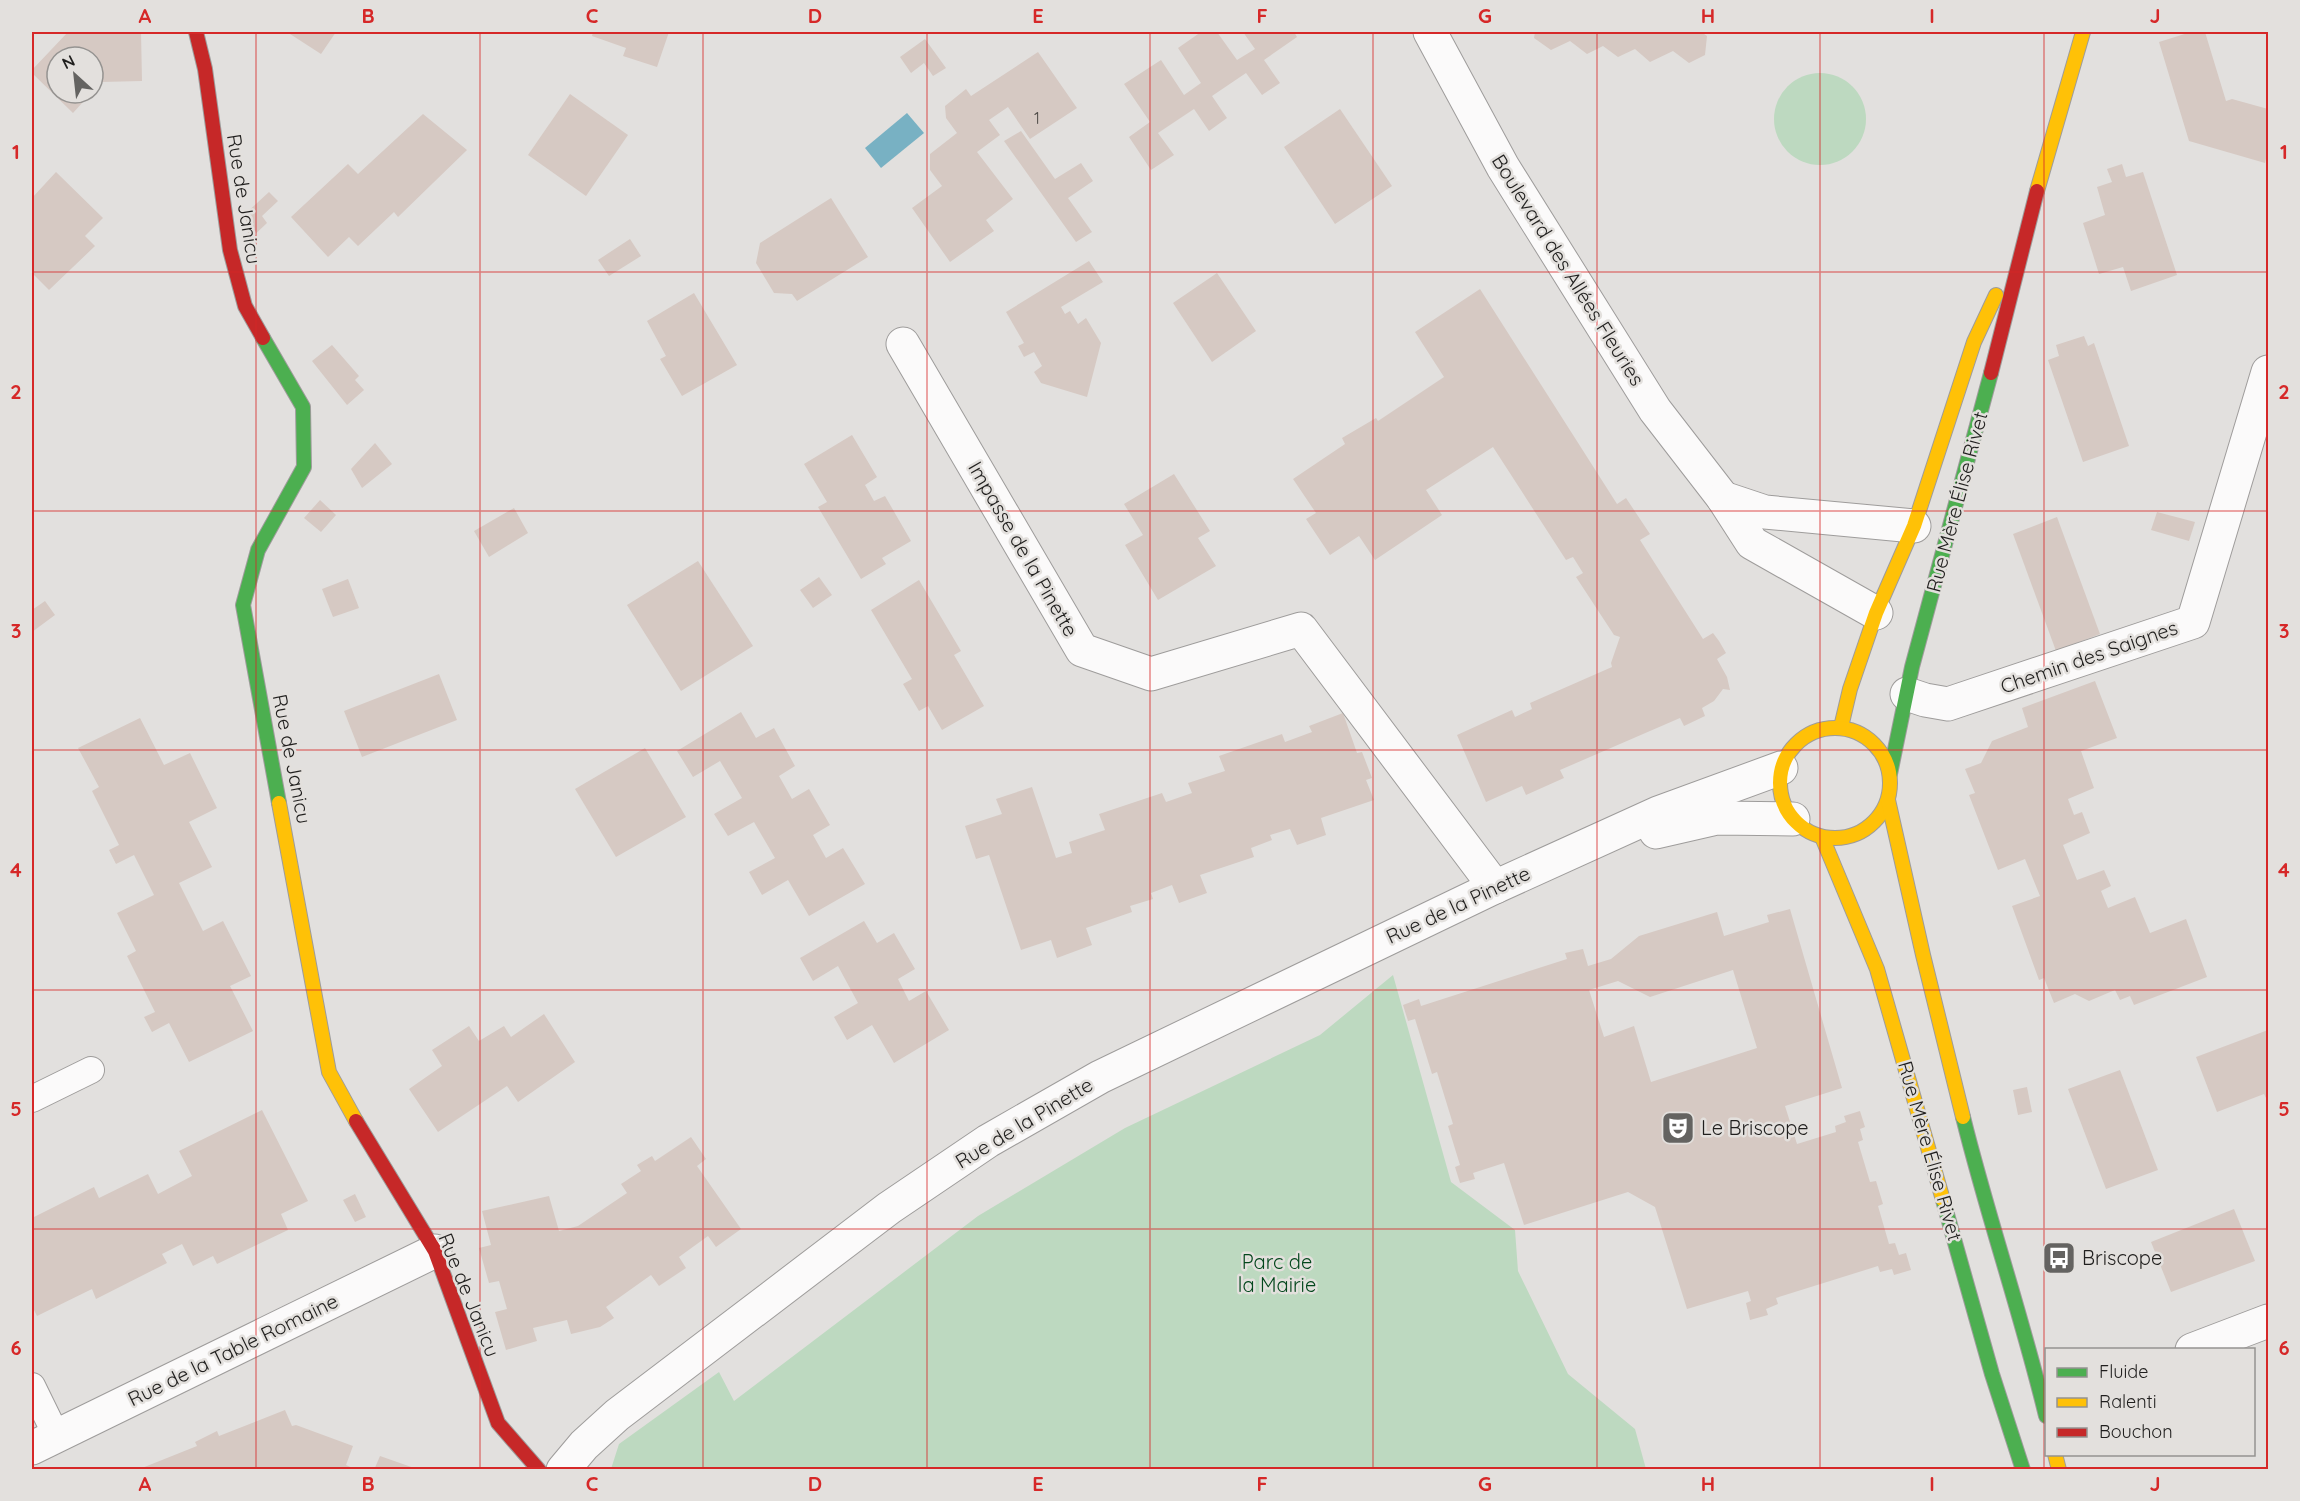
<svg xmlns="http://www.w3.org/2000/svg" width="2300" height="1501" font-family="Quicksand,sans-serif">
	<rect width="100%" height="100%" fill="#e2e0de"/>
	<g fill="#bdd9c0">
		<circle cx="1820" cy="119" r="46"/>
		<path d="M1393 975 1451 1182 1515 1230 1518 1271 1568 1374 1635 1429 1646 1469H611L619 1444 719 1372 734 1401 978 1216 1125 1128 1320 1035Z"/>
	</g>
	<path fill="#78b1c3" d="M907 113 924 133 881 168 865 148Z"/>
	<g fill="#d6c9c3" fill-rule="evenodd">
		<path d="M68 32H141L142 81 101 82 93 91V57H57V93H91L73 113 32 73V70Z"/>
		<path d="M287 32H336L321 54Z"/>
		<path d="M593 32H669L657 67 623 56 626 48 592 36Z"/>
		<path d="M1201 32H1217L1237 60 1255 49 1243 32H1294L1297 37 1264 60 1280 83 1262 95 1246 73 1212 96 1227 118 1209 131 1194 109 1158 133 1174 155 1151 170 1129 137 1150 122 1124 84 1161 60 1184 95 1201 83 1178 48Z"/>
		<path d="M1535 32H1701L1707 36 1705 55 1689 63 1673 51 1650 62 1635 49 1618 57 1603 46 1587 54 1570 41 1551 50 1534 38Z"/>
		<path d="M2191 32H2205L2226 101 2232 99 2268 109V150L2265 163 2189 141 2159 42Z"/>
		<path d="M925 39 946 68 933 76 924 63 911 73 900 57Z"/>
		<path d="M1038 52 1077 108 1030 139 1008 107 989 120 1000 135 977 152 1013 199 986 220 994 231 950 262 912 208 942 186 930 170V154L957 133 946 118 945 106 966 89 971 96Z"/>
		<path d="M570 94 628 135 586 196 528 155Z"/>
		<path d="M1340 109 1392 186 1335 224 1284 147Z"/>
		<path d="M423 114 467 150 398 217 394 212 358 246 349 237 328 257 291 217 348 164 358 174Z"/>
		<path d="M1021 131 1055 179 1081 163 1093 181 1068 198 1092 232 1076 242 1004 141Z"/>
		<path d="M2122 164 2126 177 2143 172 2177 275 2131 291 2123 267 2099 274 2083 223 2105 215 2097 187 2112 182 2107 169Z"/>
		<path d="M56 172 103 218 85 236 95 246 49 290 32 273V198Z"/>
		<path d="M269 192 278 201 262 216 267 223 249 240 245 214Z"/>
		<path d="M831 198 868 257 797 301 792 294 774 293 756 263 760 243Z"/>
		<path d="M630 239 641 256 609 276 598 260Z"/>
		<path d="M1089 261 1103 282 1061 307 1065 314 1070 311 1078 324 1086 318 1101 343 1087 397 1041 383 1034 372 1042 366 1034 352 1024 357 1018 346 1024 343 1006 312Z"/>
		<path d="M1217 273 1256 331 1212 362 1173 303Z"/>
		<path d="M1480 289 1617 504 1626 498 1650 534 1640 540 1703 639 1713 633 1719 641 1726 653 1717 659 1727 677 1730 690 1723 689 1714 701 1702 708 1705 716 1684 726 1680 718 1560 770 1564 778 1526 795 1522 786 1486 802 1457 735 1512 710 1515 717 1532 709 1530 703 1612 667 1611 663 1620 637 1614 635 1576 577 1583 573 1573 557 1566 560 1493 447 1426 490 1442 515 1375 560 1359 536 1330 555 1306 519 1316 513 1293 479 1345 444 1342 438 1376 418 1378 421 1444 377 1415 332Z"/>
		<path d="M694 293 737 365 682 396 660 359 666 356 647 321Z"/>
		<path d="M2084 336 2088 346 2094 343 2129 446 2083 462 2048 360 2059 356 2056 345Z"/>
		<path d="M332 345 359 376 355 380 364 390 347 405 312 361Z"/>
		<path d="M852 435 877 477 865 485 874 501 885 496 911 541 882 558 886 564 861 579 818 507 827 502 804 464Z"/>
		<path d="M375 443 392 464 362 488 351 469Z"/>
		<path d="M1174 474 1210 531 1198 538 1216 566 1158 600 1125 545 1143 535 1124 504Z"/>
		<path d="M320 500 336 515 321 532 304 518Z"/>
		<path d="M514 508 528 533 489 557 474 531Z"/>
		<path d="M2157 512 2195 522 2189 541 2151 530Z"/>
		<path d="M2057 517 2100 634 2056 651 2013 534Z"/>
		<path d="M698 561 753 646 681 691 627 605Z"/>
		<path d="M819 577 832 595 813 608 800 590Z"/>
		<path d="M348 579 359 608 333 617 322 589Z"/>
		<path d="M919 580 961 651 954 655 984 706 942 730 928 706 919 711 903 684 912 679 871 610Z"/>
		<path d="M45 601 55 615 32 632V610Z"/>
		<path d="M439 674 457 720 362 757 344 711Z"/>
		<path d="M2095 681 2117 738 2081 751 2094 788 2068 799 2074 815 2082 812 2090 833 2063 845 2077 880 2104 870 2111 886 2101 891 2108 908 2135 897 2150 933 2186 919 2207 977 2134 1005 2130 996 2120 1000 2115 990 2089 1001 2075 994 2054 1003 2044 978 2039 980 2012 906 2040 896 2025 859 1998 870 1969 795 1975 793 1965 769 1981 763 1992 741 2028 727 2022 708Z"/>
		<path d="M741 712 756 738 774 728 795 766 779 776 792 799 809 789 830 825 813 835 826 858 843 848 865 884 809 916 788 880 762 895 749 872 775 858 754 822 728 836 714 814 742 798 720 761 693 777 677 751Z"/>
		<path d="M1343 713 1357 753 1362 752 1372 778 1366 780 1374 800 1321 818 1326 835 1297 845 1290 829 1270 835 1272 840 1251 848 1254 857 1200 875 1207 893 1179 903 1172 885 1151 893 1153 899 1130 906 1132 912 1086 928 1092 945 1057 958 1051 940 1021 950 989 855 976 859 965 826 1002 814 996 799 1032 787 1056 858 1072 853 1069 842 1105 830 1099 814 1162 793 1166 802 1192 793 1188 783 1225 771 1219 756 1282 734 1285 742 1312 732 1309 726Z"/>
		<path d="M140 718 164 765 190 753 217 808 189 822 212 867 179 883 203 931 223 921 251 976 230 986 253 1031 189 1062 169 1023 152 1032 144 1017 155 1012 127 956 136 951 117 913 154 895 134 855 116 864 109 850 119 845 92 791 99 787 78 748Z"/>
		<path d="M645 748 686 817 616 857 575 789Z"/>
		<path d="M1790 909 1842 1088 1785 1106 1797 1144 1836 1132 1835 1126 1846 1122 1844 1116 1860 1111 1865 1127 1860 1129 1863 1140 1858 1142 1870 1182 1876 1181 1883 1204 1878 1206 1889 1244 1895 1243 1899 1255 1906 1253 1911 1270 1894 1275 1892 1269 1880 1272 1878 1266 1776 1298 1778 1304 1766 1309 1768 1315 1750 1320 1746 1303 1751 1301 1748 1291 1687 1309 1655 1207 1628 1192 1524 1225 1504 1163 1473 1173 1475 1179 1460 1183 1455 1167 1460 1165 1448 1126 1453 1124 1437 1072 1432 1074 1415 1019 1408 1021 1403 1005 1419 999 1421 1006 1567 959 1565 953 1583 949 1588 966 1611 959 1639 936 1717 912 1724 936 1769 922 1767 915ZM1733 970 1757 1048 1651 1082 1634 1026 1604 1037 1589 990 1618 981 1650 997Z"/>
		<path d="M864 921 877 943 894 933 915 969 898 979 909 1001 926 991 949 1030 894 1063 872 1025 847 1040 834 1017 858 1003 838 966 813 981 800 958Z"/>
		<path d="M544 1014 575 1062 518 1102 507 1086 438 1132 409 1089 442 1066 432 1050 469 1026 479 1041 504 1026 511 1037Z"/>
		<path d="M2268 1030V1099L2267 1100 2264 1094 2217 1112 2196 1057Z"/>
		<path d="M2120 1070 2158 1170 2106 1189 2068 1089Z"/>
		<path d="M2027 1087 2032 1112 2018 1115 2013 1090Z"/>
		<path d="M262 1110 308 1201 281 1214 288 1230 217 1264 213 1256 193 1266 182 1244 162 1254 167 1263 96 1299 92 1289 37 1316 32 1306V1218L94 1187 99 1198 148 1174 158 1194 192 1176 179 1151Z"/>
		<path d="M691 1137 706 1159 697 1166 741 1229 716 1247 708 1236 679 1257 686 1268 659 1286 651 1275 606 1307 614 1318 600 1327 571 1334 567 1320 533 1328 537 1341 506 1350 495 1312 507 1309 499 1281 489 1283 479 1248 491 1245 482 1211 549 1196 559 1231 578 1226 627 1193 621 1184 641 1171 637 1165 652 1156 655 1161Z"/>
		<path d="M355 1194 366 1217 355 1222 343 1200Z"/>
		<path d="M2234 1209 2255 1261 2171 1292 2151 1242Z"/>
		<path d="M285 1410 292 1426 296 1425 353 1446 346 1465 357 1470H137L197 1446 195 1442 217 1431 219 1436Z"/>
		<path d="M380 1456 417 1469V1470H374Z"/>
	</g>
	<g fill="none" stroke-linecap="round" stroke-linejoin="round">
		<g stroke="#9e9c9b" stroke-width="28">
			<g id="lane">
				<path d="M32 1099 91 1070"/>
				<path d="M32 1386 56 1435"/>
			</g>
		</g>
		<g stroke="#9e9c9b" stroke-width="35">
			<g id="street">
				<path d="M1430 32 1503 167 1655 410 1723 498 1752 543 1876 613"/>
				<path d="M903 344 1082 650 1151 674 1301 629 1495 887"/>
				<path d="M1723 498 1765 512 1914 526"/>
				<path d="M1907 694 1925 700 1948 704 2193 622 2268 372"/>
				<path d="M1656 832 1717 818 1793 819"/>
				<path d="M2192 1350 2268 1321"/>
				<path d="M32 1448 435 1251"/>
				<path d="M563 1470 584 1445 617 1415 889 1208 988 1141 1100 1077 1495 887 1658 813 1781 768"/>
			</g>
		</g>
		<g stroke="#9e9c9b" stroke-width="16">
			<g id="fast">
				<path d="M263 338 303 407 304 467 258 550 243 605 279 803"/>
				<path d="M1890 774 1912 667 1991 373"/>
				<path d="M1963 1117C1988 1218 2022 1316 2046 1416"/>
				<path d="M1943 1200 1992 1374 2023 1470"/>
			</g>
		</g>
		<g stroke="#9e9c9b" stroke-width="16">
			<g id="slow">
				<path d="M2037 191 2083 32"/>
				<path d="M1841 727 1850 689 1876 613 1914 526 1974 342 1996 295"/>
				<circle cx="1835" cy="783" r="55"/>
				<path d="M1888 800 1923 955 1963 1117"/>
				<path d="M279 803 329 1072 356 1121"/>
				<path d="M1822 837 1877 969 1943 1200"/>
				<path d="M2055 1454 2059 1470"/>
			</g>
		</g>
		<g stroke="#9e9c9b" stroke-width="16">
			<g id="jam">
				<path d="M196 32 205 69 230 250 245 306 263 338"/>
				<path d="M1991 373 2037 191"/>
				<path d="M356 1121 435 1251 498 1423 539 1470"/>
			</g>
		</g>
		<use href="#lane" stroke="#fbfafa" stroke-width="26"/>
		<use href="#street" stroke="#fbfafa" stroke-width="33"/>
		<use href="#fast" stroke="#4caf50" stroke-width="14"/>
		<use href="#slow" stroke="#ffc107" stroke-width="14"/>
		<use href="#jam" stroke="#c62828" stroke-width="14"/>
	</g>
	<path fill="none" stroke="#d62828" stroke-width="1.5" stroke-opacity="0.55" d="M256 32V1470M480 32V1470M703 32V1470M927 32V1470M1150 32V1470M1373 32V1470M1597 32V1470M1820 32V1470M2044 32V1470M32 272H2268M32 511H2268M32 750H2268M32 990H2268M32 1229H2268"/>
	<defs>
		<g id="theatre-square" transform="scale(1.725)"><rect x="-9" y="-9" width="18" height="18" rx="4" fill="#646361" stroke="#e3e0dd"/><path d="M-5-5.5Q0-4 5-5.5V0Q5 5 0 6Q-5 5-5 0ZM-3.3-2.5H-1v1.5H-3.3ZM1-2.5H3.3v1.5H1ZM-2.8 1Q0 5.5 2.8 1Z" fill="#fff"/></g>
		<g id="bus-square" transform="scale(1.725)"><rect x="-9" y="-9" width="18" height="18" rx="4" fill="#646361" stroke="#e3e0dd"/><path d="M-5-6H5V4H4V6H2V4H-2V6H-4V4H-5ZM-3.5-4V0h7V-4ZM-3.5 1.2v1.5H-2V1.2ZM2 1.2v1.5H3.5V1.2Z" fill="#fff"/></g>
	</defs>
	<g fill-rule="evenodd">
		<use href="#theatre-square" x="1678" y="1128"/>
		<use href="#bus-square" x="2059" y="1258"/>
	</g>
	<g text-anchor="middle" stroke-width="5" stroke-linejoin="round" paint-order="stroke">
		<g font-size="16" fill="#4e4a47">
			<text x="1037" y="124">1</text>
		</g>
		<g font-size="20" fill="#201f1e" stroke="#e3e0dd">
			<text transform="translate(244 199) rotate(81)" y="7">Rue de Janicu</text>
			<text transform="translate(1568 270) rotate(58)" y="7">Boulevard des Allées Fleuries</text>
			<text transform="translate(1957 502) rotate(-75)" y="7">Rue Mère Élise Rivet</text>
			<text transform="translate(1023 549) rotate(60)" y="7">Impasse de la Pinette</text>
			<text transform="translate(2089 657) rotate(-19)" y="7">Chemin des Saignes</text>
			<text transform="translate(292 759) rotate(79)" y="7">Rue de Janicu</text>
			<text transform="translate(1458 905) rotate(-25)" y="7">Rue de la Pinette</text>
			<text transform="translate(1024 1123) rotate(-31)" y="7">Rue de la Pinette</text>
			<text transform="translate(1930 1151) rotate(74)" y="7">Rue Mère Élise Rivet</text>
			<text transform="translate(469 1295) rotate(68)" y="7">Rue de Janicu</text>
			<text transform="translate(233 1350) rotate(-26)" y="7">Rue de la Table Romaine</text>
		</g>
		<g font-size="20" fill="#201f1e" stroke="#e3e0dd" text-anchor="start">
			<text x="1701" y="1135">Le Briscope</text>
			<text x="2082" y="1265">Briscope</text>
		</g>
		<g font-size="20" fill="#03471c" stroke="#e3e0dd">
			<text x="1277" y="1269">Parc de<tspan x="1277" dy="23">la Mairie</tspan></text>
		</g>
	</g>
	<rect width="2300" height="1501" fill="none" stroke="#e3e0dd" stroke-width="66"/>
	<rect x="2045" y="1348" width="210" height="108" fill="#e3e0dd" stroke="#959391" stroke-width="1.5"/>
	<rect x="2057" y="1368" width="30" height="9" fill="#4caf50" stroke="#959391" stroke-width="1.5"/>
	<text x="2099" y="1378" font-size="18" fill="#201f1e">Fluide</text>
	<rect x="2057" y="1398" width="30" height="9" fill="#ffc107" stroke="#959391" stroke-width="1.5"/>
	<text x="2099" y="1408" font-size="18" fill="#201f1e">Ralenti</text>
	<rect x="2057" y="1428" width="30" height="9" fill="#c62828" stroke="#959391" stroke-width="1.5"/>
	<text x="2099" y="1438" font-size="18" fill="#201f1e">Bouchon</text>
	<g transform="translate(75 75) rotate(333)"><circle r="28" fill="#e3e0dd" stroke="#959391" stroke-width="1.5"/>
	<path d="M0-4.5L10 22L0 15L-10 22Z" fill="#646361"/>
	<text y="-9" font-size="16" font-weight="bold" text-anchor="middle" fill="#201f1e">N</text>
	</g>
	<rect x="33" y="33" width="2234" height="1435" fill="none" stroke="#d62828" stroke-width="2"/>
	<g font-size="20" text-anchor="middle" font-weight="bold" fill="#d62828">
		<text x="145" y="23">A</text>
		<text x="368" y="23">B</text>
		<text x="592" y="23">C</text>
		<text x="815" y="23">D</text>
		<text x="1038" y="23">E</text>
		<text x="1262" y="23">F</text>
		<text x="1485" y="23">G</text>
		<text x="1708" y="23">H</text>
		<text x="1932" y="23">I</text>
		<text x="2155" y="23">J</text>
		<text x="16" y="159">1</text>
		<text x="2284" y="159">1</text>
		<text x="16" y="399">2</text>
		<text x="2284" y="399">2</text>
		<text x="16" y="638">3</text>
		<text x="2284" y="638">3</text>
		<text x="16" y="877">4</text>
		<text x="2284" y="877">4</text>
		<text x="16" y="1116">5</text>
		<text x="2284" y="1116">5</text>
		<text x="16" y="1355">6</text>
		<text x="2284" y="1355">6</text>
		<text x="145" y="1491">A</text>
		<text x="368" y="1491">B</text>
		<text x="592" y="1491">C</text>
		<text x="815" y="1491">D</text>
		<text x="1038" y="1491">E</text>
		<text x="1262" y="1491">F</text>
		<text x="1485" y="1491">G</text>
		<text x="1708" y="1491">H</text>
		<text x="1932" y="1491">I</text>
		<text x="2155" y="1491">J</text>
	</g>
</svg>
